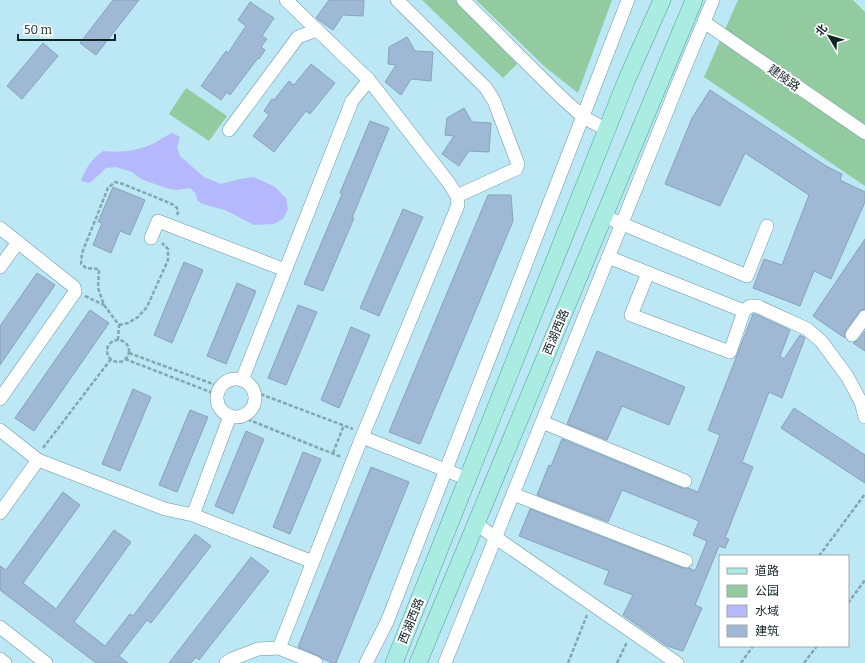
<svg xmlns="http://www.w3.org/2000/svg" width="865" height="663" font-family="Bitter,'Noto Sans SC',serif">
	<rect width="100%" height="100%" fill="#bbe8f4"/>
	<g fill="#92cb9f">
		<path d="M422 0H455L517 64 503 78Z"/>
		<path d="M476 0H612L578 93 545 67Z"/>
		<path d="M738 0H853L865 12V186L704 77Z"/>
		<path d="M186 88 227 116 209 141 169 114Z"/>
	</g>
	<path fill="#b6b8fd" d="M173 133 180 137 177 147 180 156 204 177 221 184 240 179 254 177 275 187 286 198 288 209 283 219 274 224 254 225 225 210 202 204 197 200 196 194 190 188 177 190 169 189 141 179 132 172 116 167 106 168 90 183 81 181C87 166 90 161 103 151 121 153 139 151 156 142 162 139 166 135 173 133Z"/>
	<g fill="#9fb9d5" stroke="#88a2bd">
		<path d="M113 0H139L96 55 80 43Z"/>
		<path d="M329 0H364L363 16 343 15 333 30 316 18Z"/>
		<path d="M250 2 274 18 262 36 267 39 261 47 265 50 259 59 258 58 230 95 227 92 221 100 201 86 226 51 228 53 246 26 238 20Z"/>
		<path d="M407 37 415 51 433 52 431 81 411 79 401 95 385 82 396 65 388 64 389 47Z"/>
		<path d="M43 43 58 56 22 99 7 86Z"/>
		<path d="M311 64 335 83 310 114 306 111 274 152 253 136 269 115 264 111 272 99 274 100 289 81 294 85Z"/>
		<path d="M710 90 826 166 842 174 840 180 865 192V202L831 279 814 271 800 306 753 288 764 259 782 265 809 195 745 153 720 206 665 184 692 118Z"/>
		<path d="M464 108 472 122 491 123 489 152 469 151 459 166 442 154 454 136 445 135 447 118Z"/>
		<path d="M370 121 389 128 352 218H354L323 291 304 284 342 194 340 193Z"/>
		<path d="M113 187 145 200 130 235 120 231 111 253 93 245 102 223 98 222Z"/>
		<path d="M488 195H511L513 221 420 444 389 432Z"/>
		<path d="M403 209 423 217 379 316 360 308Z"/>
		<path d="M865 239V309L861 310 859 312 846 330 844 334 845 338 813 316Z"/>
		<path d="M184 262 203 270 172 343 154 335Z"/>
		<path d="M37 273 55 285 0 365V326Z"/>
		<path d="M237 283 256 291 226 364 207 356Z"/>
		<path d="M298 305 317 312 286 385 268 378Z"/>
		<path d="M90 310 109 323 34 431 15 418Z"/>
		<path d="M753 314H755L790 330 780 356 784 359 800 335 805 338 782 398 769 392 742 462 753 467 725 538 729 539 725 548 719 546 695 605 702 608 683 651 667 646 623 615 633 595 604 584 609 571 519 536 530 509 683 568H689L695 571 707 541 693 535 699 521 622 490 608 522 537 495 549 465 551 466 562 439 682 488H688L698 492 720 435 708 430Z"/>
		<path d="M351 327 370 335 339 408 321 400Z"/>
		<path d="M865 331V351L853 343 858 340Z"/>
		<path d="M597 351 685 387 669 425 622 406 607 440 567 424Z"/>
		<path d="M133 389 151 397 120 471 102 464Z"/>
		<path d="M794 408 865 455V483L781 428Z"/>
		<path d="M190 410 208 417 177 492 159 485Z"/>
		<path d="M246 431 264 439 233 514 215 506Z"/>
		<path d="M303 452 321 459 290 534 273 527Z"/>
		<path d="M371 467 409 482 336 663H332L323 659 319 656 298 647Z"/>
		<path d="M63 492 80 505 23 583 56 609 114 530 131 542 74 622 105 646 130 614 133 616 195 534 211 546 151 623 147 620 119 656 128 663H96L0 590V566L6 570Z"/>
		<path d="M251 557 269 571 199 660 196 657 191 663H169Z"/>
	</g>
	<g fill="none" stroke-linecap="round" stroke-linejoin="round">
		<g stroke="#6b95a1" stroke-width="14">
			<g id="minor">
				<path d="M397 0 486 88 494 101 518 164 516 169 457 196"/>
				<path d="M463 0 560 96 583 117 607 130"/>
				<path d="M704 22 865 133"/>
				<path d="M229 130 298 37 317 30"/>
				<path d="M613 220 747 276 767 226"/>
				<path d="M0 228 74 287 75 292 0 399"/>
				<path d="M151 238 158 221 285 270"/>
				<path d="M608 257 744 311 730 352 631 315 648 273"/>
				<path d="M0 267 18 242"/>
				<path d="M744 311 750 306H757L807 329 821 341 847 376 861 402 865 417"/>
				<path d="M852 335 865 317"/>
				<circle cx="236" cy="398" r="19"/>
				<path d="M242 380 352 101 369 80"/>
				<path d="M542 422 685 481"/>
				<path d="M0 430 38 460 165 509 193 515 313 562"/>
				<path d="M362 437 468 479"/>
				<path d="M513 494 686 561"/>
				<path d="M0 513 38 460"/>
				<path d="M193 515 230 416"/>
				<path d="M476 524 677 663"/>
				<path d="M0 627 46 663"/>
				<path d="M279 648 316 663"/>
				<path d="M0 659 5 663"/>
				<path d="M226 663 232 659 258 649 279 648 362 437 458 205 457 196 449 183 369 80 286 0"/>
				<path d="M366 663 387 622 628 0"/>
				<path d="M445 663 680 79 713 0"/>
			</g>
		</g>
		<g stroke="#509c94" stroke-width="18">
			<g id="major">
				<path d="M394 663 627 79 662 0"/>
				<path d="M418 663 694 0"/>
			</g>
		</g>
		<g stroke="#83a7b0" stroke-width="2.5" stroke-dasharray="4 2" stroke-linecap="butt">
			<path d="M85 296 104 305"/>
			<path d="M119 325 128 323 138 317 147 307 168 260V249L162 243"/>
			<path d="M118 340 119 325 104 305 98 288 99 269 86 268 81 264 82 253 108 188 115 182 123 184 172 204 177 208 178 212 177 215"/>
			<circle cx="118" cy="351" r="11"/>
			<path d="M129 353 221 387"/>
			<path d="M125 359 218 395"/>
			<path d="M255 392 353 429"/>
			<path d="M242 417 341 457"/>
			<path d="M43 448 111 359"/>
			<path d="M333 453 344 425"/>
			<path d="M819 556 865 494"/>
			<path d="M848 603 865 580"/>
			<path d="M568 663 587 615"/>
			<path d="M617 663 627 642"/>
			<path d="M741 663 753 646"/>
			<path d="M804 663 817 646"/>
		</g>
		<use href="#minor" stroke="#fff" stroke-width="13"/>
		<use href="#major" stroke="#aaebe2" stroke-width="17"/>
	</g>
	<g text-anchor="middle" stroke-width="4" stroke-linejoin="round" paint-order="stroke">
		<g font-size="12" fill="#122428" stroke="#fff">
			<text transform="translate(784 78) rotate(35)" y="4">建陵路</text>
			<text transform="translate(556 332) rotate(-67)" y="4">西湖西路</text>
			<text transform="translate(411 621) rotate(-68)" y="4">西湖西路</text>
		</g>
	</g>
	<rect x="719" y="555" width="130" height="92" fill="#ffffff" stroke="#a0a7a9"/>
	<rect x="727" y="568" width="20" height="6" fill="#aaebe2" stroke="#a0a7a9"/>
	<text x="755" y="575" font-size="12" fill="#122428">道路</text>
	<rect x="727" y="585" width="20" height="12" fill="#92cb9f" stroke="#a0a7a9"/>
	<text x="755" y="595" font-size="12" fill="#122428">公园</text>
	<rect x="727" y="605" width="20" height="12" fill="#b6b8fd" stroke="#a0a7a9"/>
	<text x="755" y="615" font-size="12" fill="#122428">水域</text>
	<rect x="727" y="625" width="20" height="12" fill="#9fb9d5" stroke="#a0a7a9"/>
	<text x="755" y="635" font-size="12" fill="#122428">建筑</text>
	<g transform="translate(829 36) rotate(308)" stroke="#ffffff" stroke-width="3" paint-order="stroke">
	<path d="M0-3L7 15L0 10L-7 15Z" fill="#122428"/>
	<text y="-6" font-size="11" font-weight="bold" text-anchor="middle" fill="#122428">北</text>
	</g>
	<path d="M18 34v6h97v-6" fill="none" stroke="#122428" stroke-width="2"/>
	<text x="24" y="34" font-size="12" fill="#122428" stroke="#ffffff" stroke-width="3" paint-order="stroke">50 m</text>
</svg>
